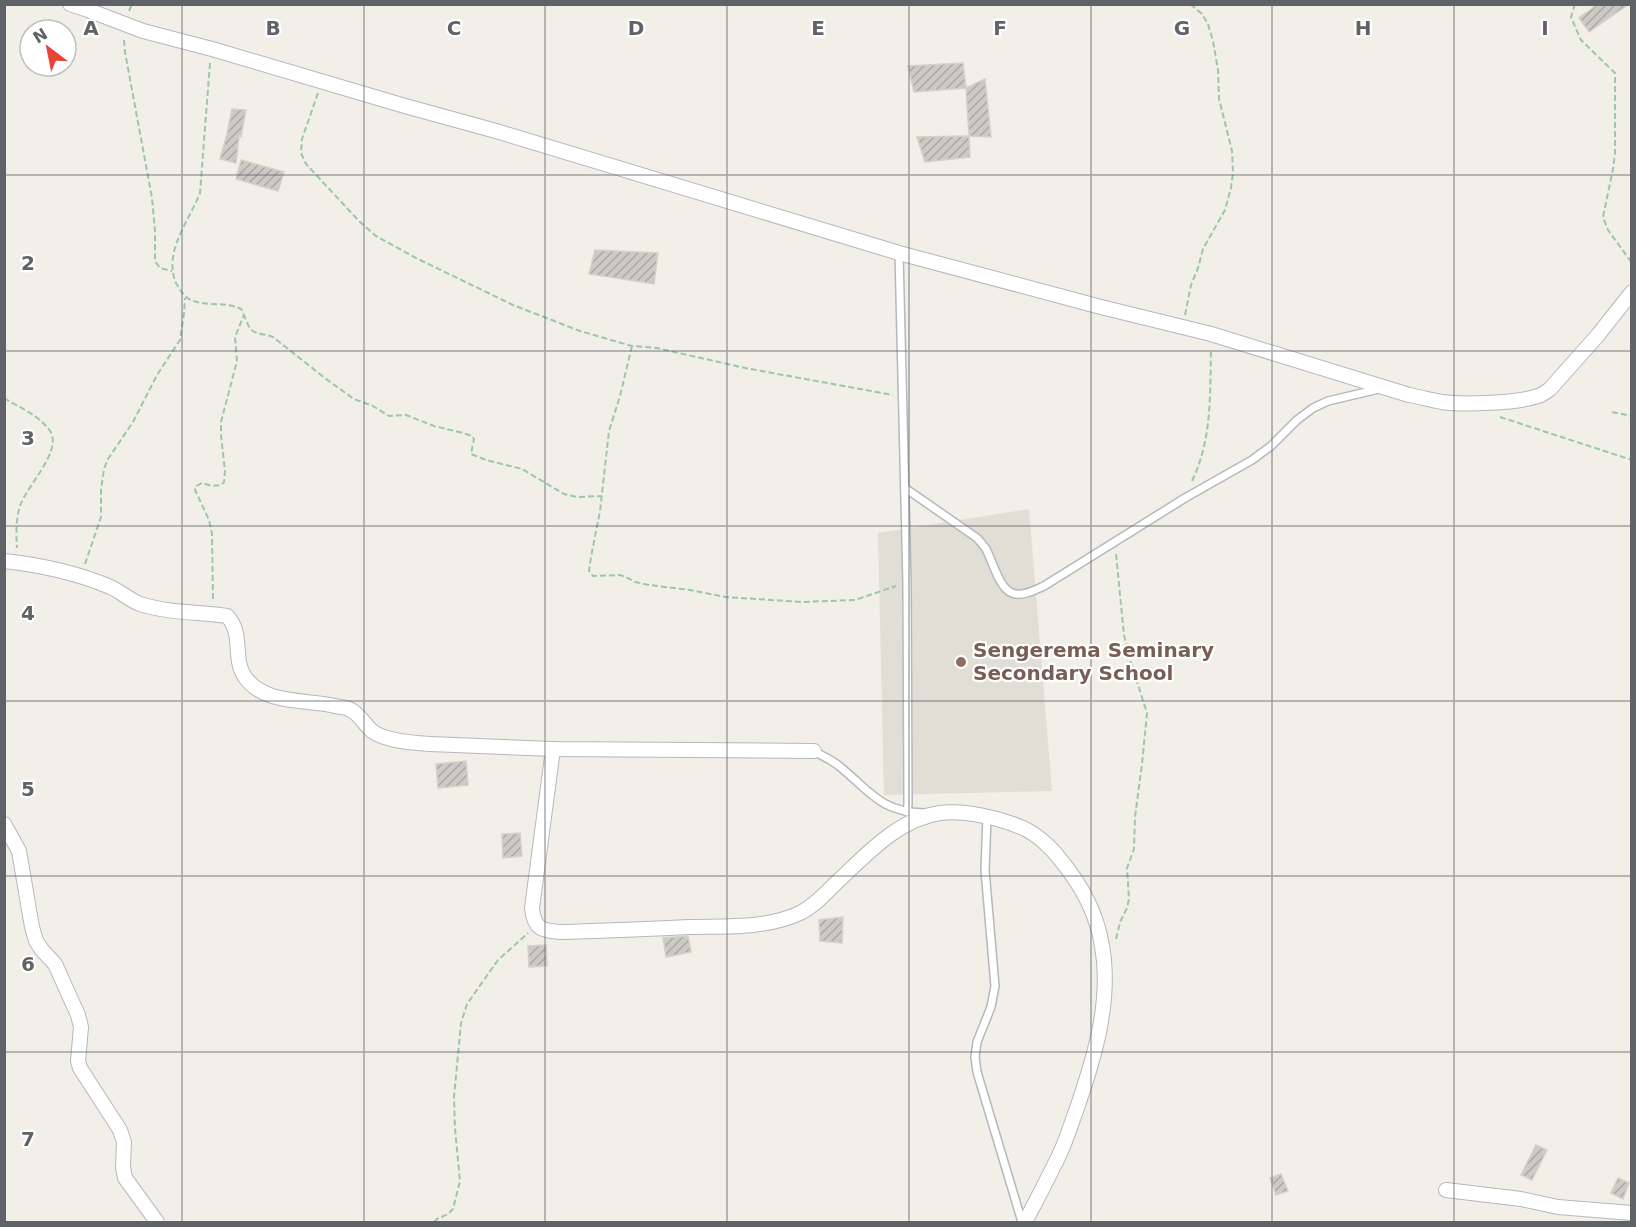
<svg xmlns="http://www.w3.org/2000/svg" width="1636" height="1227" font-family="'DejaVu Sans',sans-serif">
	<defs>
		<pattern id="building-hatch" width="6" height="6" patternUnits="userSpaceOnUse" patternTransform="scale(1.5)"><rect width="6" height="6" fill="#cccac5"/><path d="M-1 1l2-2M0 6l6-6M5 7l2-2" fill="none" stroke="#a9a8a4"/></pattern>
	</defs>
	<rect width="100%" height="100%" fill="#f1efe8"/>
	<path fill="#e1ded6" d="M1029 509 1052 791 884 795 878 533Z"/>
	<g fill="url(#building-hatch)" stroke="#d6d1c6" stroke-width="1.5">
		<path d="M1598 4H1629L1589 32 1579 18Z"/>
		<path d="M963 63 966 88 914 92 908 66Z"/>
		<path d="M985 79 991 137 969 136 966 88Z"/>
		<path d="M232 109 246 110 241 137 239 136 236 163 220 159 227 134Z"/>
		<path d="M969 136 970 157 925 162 917 137Z"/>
		<path d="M241 160 284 172 278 191 236 179Z"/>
		<path d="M595 250 658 253 654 284 589 274Z"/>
		<path d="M466 761 468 785 438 788 436 764Z"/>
		<path d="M520 833 522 856 503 858 502 834Z"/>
		<path d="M843 917 842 943 820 941 819 920Z"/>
		<path d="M688 936 691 952 666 957 663 938Z"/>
		<path d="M546 945 547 966 529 967 528 946Z"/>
		<path d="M1536 1145 1547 1150 1532 1180 1521 1175Z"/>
		<path d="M1281 1174 1288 1191 1276 1195 1270 1178Z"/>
		<path d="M1618 1178 1629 1183 1623 1199 1611 1193Z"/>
	</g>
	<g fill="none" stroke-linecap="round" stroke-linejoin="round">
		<g stroke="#b5b8bc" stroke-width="10">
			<g id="service">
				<path d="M899 253 907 583 908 804 907 812"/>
				<path d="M905 488 977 538C980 541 983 545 986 549 992 560 999 588 1012 593 1022 597 1035 590 1044 586L1185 498 1252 460 1271 446 1297 420 1313 408 1328 401 1379 389"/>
				<path d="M814 751C822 756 832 760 839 766 870 791 880 812 924 813"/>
				<path d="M987 817 985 870 995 986 991 1007 977 1042 975 1057 977 1072 1022 1222"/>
			</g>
		</g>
		<g stroke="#b5b8bc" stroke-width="16">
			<g id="minor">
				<path d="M70 4 88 10 143 31 212 49 405 106 496 131 899 253 1097 306 1211 334 1409 395C1420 397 1431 400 1442 402 1463 405 1518 403 1538 396 1542 395 1546 392 1550 389L1598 335 1632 292"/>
				<path d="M4 561C41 565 74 572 108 586 119 590 129 600 140 604 168 613 199 612 227 616 244 633 232 659 245 677 264 705 306 699 335 706 339 707 345 707 349 709 359 713 364 724 372 731 385 741 414 743 430 744L553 749 814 751"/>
				<path d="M553 749 532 908C534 929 542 931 561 932 604 931 646 929 689 927 725 926 766 929 800 913 814 906 825 894 836 883 866 855 898 819 940 813 965 810 1000 818 1023 828 1036 834 1051 847 1059 858 1080 883 1097 913 1102 946 1112 1001 1094 1059 1076 1111 1071 1124 1067 1138 1061 1151 1050 1175 1037 1199 1025 1222"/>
				<path d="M4 824 19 851 32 927 36 941 42 950 55 964 78 1015 81 1027 78 1061 80 1068 120 1130 124 1142 123 1167 125 1178 157 1222"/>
				<path d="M1446 1190 1521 1199 1558 1207 1632 1213"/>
			</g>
		</g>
		<g stroke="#9cc7a9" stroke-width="2" stroke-dasharray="6 3" stroke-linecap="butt">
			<path d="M1575 4 1571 17 1581 40 1615 73V153L1613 169 1603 217 1608 230 1632 263"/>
			<path d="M129 11 132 4"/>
			<path d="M124 40 125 52 152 198 155 231V261L160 268 172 271"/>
			<path d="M210 63 200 193C189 221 163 252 176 283 180 290 184 297 191 300 207 307 225 301 241 309 245 315 247 327 253 331 258 335 267 334 273 337L330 382 354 399 373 406 389 416 406 415 434 426 463 433 472 436 474 439 471 454 486 460 522 469 564 494 577 497 601 496"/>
			<path d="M318 93 302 139 301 153 306 164 359 221 376 236 416 258 513 305 580 331 632 346 657 348 745 368 893 395"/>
			<path d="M1185 315 1191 285 1198 268 1203 249 1225 210 1231 188 1233 173 1232 151 1219 99 1218 70 1213 41 1208 24 1202 14 1190 4"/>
			<path d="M632 346 620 396 609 431 600 511 591 557 589 571 593 576 620 575 626 577 635 582 649 585 690 590 726 597 802 602 855 600 896 586"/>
			<path d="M4 398C20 408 39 415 50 431 63 451 27 485 20 506 16 518 16 535 17 548"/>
			<path d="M1612 412 1632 416"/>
			<path d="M1500 417 1632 460"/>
			<path d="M1192 481C1212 440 1210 394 1211 349"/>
			<path d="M85 564 101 517V490L104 469 108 459 133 422 157 375 180 340 184 313 185 298"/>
			<path d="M213 599 212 534 209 520 195 490 196 486 202 483 212 486 221 485 224 482 225 471 221 435V422L237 361 235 337 244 315"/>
			<path d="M1116 939 1120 922 1127 908 1129 899 1127 868 1134 849 1135 817 1142 764 1147 713 1130 660 1124 635 1116 554"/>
			<path d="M434 1222 437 1219 448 1214 453 1209 460 1181 455 1129 454 1097 461 1023 467 1004 498 960 528 933"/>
		</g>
		<use href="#service" stroke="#fff" stroke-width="7"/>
		<use href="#minor" stroke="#fff" stroke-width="14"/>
	</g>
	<path fill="none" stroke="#5f6368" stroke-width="1.5" stroke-opacity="0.55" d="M182 4V1222M364 4V1222M545 4V1222M727 4V1222M909 4V1222M1091 4V1222M1272 4V1222M1454 4V1222M4 175H1632M4 351H1632M4 526H1632M4 701H1632M4 876H1632M4 1052H1632"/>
	<circle fill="#8d6e63" stroke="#fff" stroke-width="2" cx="961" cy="662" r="6"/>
	<g text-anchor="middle" stroke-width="4.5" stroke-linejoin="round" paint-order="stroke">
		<g font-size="20" font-weight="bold" fill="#785e54" stroke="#fff" text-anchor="start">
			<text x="973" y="657">Sengerema Seminary<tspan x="973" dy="23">Secondary School</tspan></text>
		</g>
	</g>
	<g font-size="20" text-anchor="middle" font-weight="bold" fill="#5f6368" stroke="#fff" stroke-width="4.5" stroke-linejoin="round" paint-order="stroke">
		<text x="91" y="35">A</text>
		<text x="273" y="35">B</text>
		<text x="454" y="35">C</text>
		<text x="636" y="35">D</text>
		<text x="818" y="35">E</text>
		<text x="1000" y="35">F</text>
		<text x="1182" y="35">G</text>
		<text x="1363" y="35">H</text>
		<text x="1545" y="35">I</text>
		<text x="28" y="270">2</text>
		<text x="28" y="445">3</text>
		<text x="28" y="620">4</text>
		<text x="28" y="796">5</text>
		<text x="28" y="971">6</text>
		<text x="28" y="1146">7</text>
	</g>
	<rect width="1636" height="1227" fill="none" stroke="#5f6368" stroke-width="12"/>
	<g transform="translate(48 48) rotate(328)"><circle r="28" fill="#ffffff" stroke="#bfc1c3" stroke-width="1.5"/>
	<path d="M0-4.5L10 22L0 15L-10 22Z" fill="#ea4335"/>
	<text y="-9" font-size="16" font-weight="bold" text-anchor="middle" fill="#5f6368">N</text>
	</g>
</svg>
